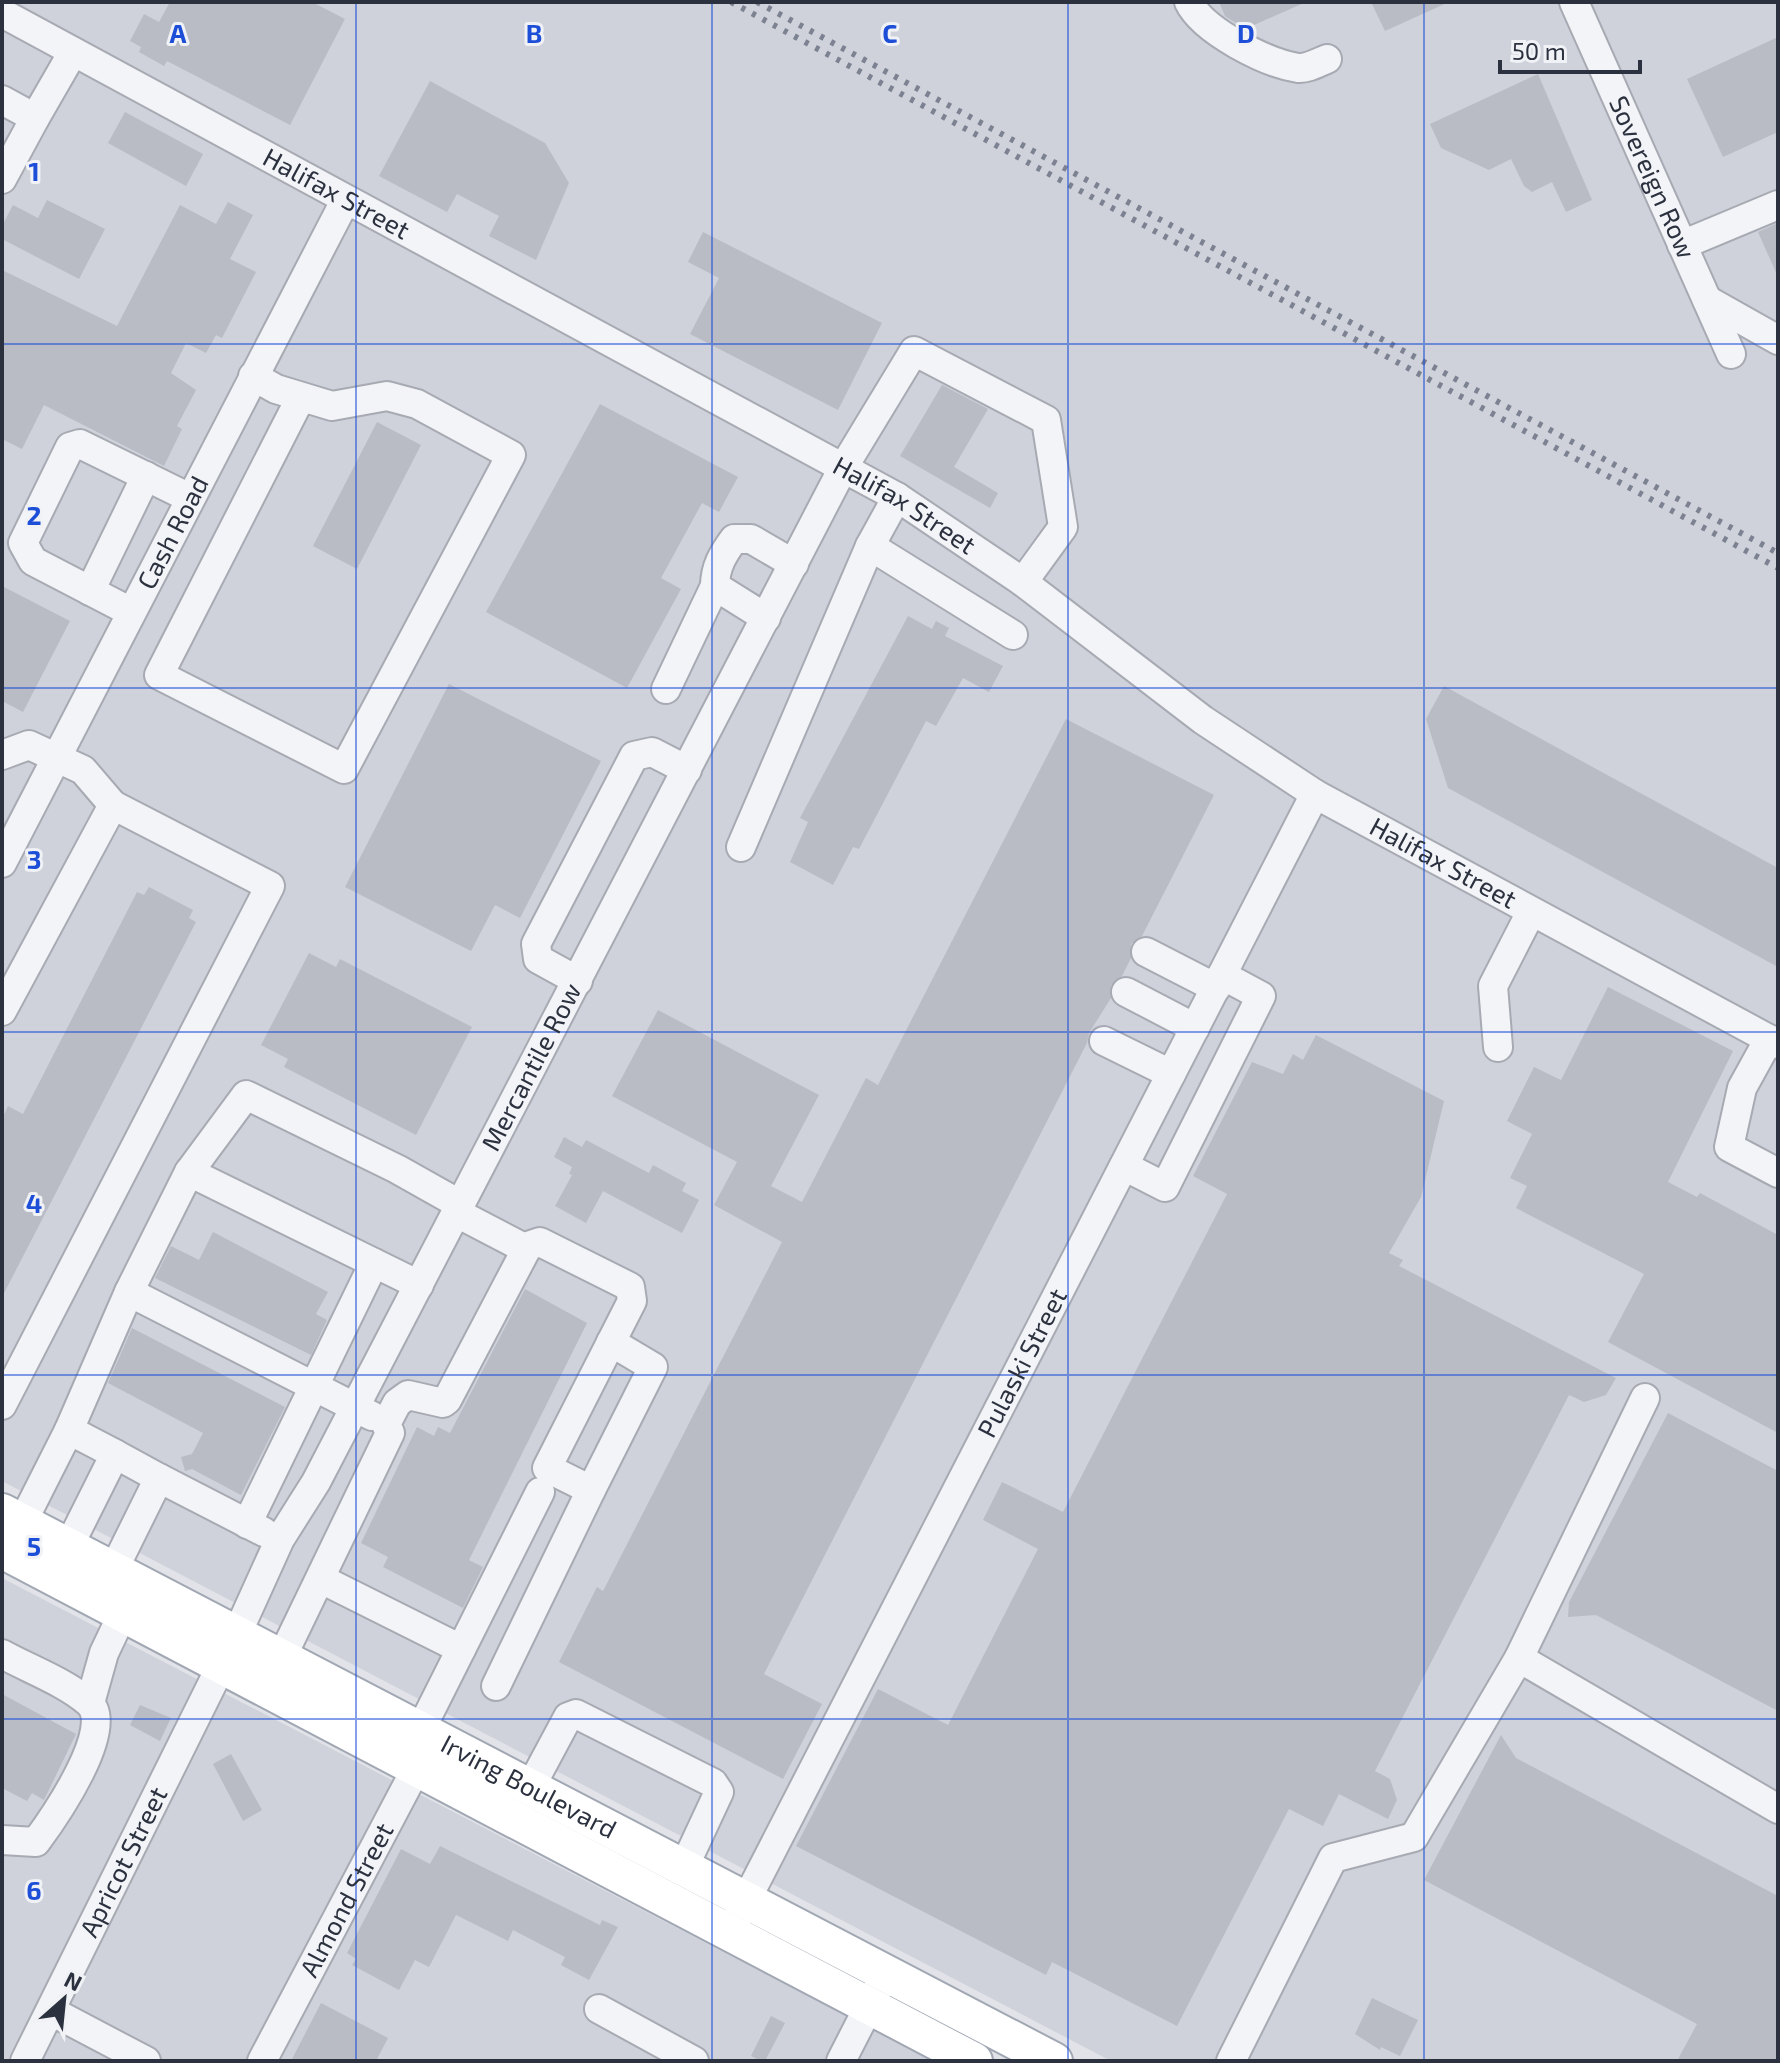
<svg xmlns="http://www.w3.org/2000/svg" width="1780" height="2063" font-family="'Exo 2',sans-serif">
	<rect width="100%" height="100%" fill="#e1e3e8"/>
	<g fill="#cfd2da">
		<path d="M2 2H1778V2061H1111L2 1481Z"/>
		<path d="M2 1578 934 2061H2Z"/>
	</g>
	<g fill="#b9bcc5">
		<path d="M170 2H312L345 19 290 125 167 61 164 66 139 52 141 47 130 41 144 14 159 22Z"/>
		<path d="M1219 2H1306L1245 29 1225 16Z"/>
		<path d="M1371 2H1449L1385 31Z"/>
		<path d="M1778 37V132L1723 157 1687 79Z"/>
		<path d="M1538 74 1592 200 1566 212 1552 182 1532 192 1524 186 1511 159 1489 170 1441 148 1430 124Z"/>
		<path d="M430 81 545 143 569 183 536 260 489 236 499 216 457 194 447 212 379 176Z"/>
		<path d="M125 112 203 154 186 186 108 143Z"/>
		<path d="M47 200 105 229 79 279 2 239V226L13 205 38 218Z"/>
		<path d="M228 202 253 215 230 259 256 272 222 338 216 335 206 353 186 343 171 373 196 390 177 426 182 429 164 466 44 405 22 449 2 439V270L117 326 180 205 216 224Z"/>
		<path d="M1778 223V277L1758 232Z"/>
		<path d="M703 232 882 323 838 410 690 334 719 278 688 262Z"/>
		<path d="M942 385 988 409 954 467 998 493 990 508 900 456Z"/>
		<path d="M600 404 738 477 719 512 702 503 661 578 681 589 627 688 486 612Z"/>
		<path d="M377 422 421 445 357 569 313 546Z"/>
		<path d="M2 586 70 621 23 712 2 701Z"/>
		<path d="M908 616 932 629 936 621 949 628 945 636 1003 666 989 692 963 678 936 726 926 721 859 849 853 847 833 885 790 862 808 822 800 818Z"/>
		<path d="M449 684 601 761 520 918 495 905 471 951 345 887Z"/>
		<path d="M1444 686 1778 868V967L1448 788 1426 719Z"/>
		<path d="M1066 719 1214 795 1142 936 1131 944V958L1122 976 1111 985V998L1089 1033 1087 1043 764 1674 822 1704 783 1779 559 1662 597 1587 603 1591 782 1242 714 1205 737 1162 612 1096 658 1010 819 1095 771 1186 802 1202 866 1078 878 1085Z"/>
		<path d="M149 887 193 910 189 918 196 922 2 1297V1119L8 1106 23 1114 137 892 144 895Z"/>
		<path d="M309 953 336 967 340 959 472 1027 416 1135 284 1067 288 1059 261 1045Z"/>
		<path d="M1608 987 1733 1051 1668 1182 1697 1197 1700 1193 1778 1235V1433L1608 1342 1644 1274 1516 1208 1527 1186 1510 1178 1532 1134 1507 1121 1534 1067 1561 1080Z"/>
		<path d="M1316 1035 1444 1101 1421 1197 1389 1253 1403 1260 1399 1266 1616 1378 1606 1395 1584 1402 1569 1395 1375 1771 1390 1779 1397 1800 1388 1819 1339 1794 1323 1826 1289 1809 1177 2026 1052 1962 1046 1975 796 1846 878 1689 948 1725 1038 1549 983 1520 1002 1482 1063 1512 1227 1194 1193 1176 1252 1062 1283 1074 1293 1054 1303 1060Z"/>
		<path d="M564 1137 582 1147 586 1140 649 1173 653 1165 686 1183 682 1191 699 1200 682 1233 603 1191 586 1223 555 1206 572 1175 569 1174 572 1167 554 1157Z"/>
		<path d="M213 1232 328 1292 316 1314 327 1320 311 1355 155 1278 171 1246 199 1260Z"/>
		<path d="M525 1289 587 1323 469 1560 483 1567 463 1608 383 1567 388 1557 361 1543 417 1427 434 1436 438 1427 450 1433Z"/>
		<path d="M132 1328 285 1407 241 1495 192 1469 185 1471 181 1457 192 1454 203 1433 108 1383Z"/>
		<path d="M1668 1413 1778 1471V1711L1596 1615 1568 1617 1569 1602Z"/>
		<path d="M2 1694 76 1734 44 1800 32 1793 27 1801 2 1788Z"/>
		<path d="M140 1705 171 1718 160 1741 130 1725Z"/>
		<path d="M1501 1735 1516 1758 1778 1896V2061H1677L1697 2024 1424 1880Z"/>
		<path d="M231 1754 262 1810 243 1821 213 1764Z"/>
		<path d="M440 1846 600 1925 602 1920 618 1927 589 1980 561 1965 565 1957 513 1930 508 1941 456 1915 429 1967 415 1960 399 1990 352 1965 356 1959 347 1953 401 1849 430 1864Z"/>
		<path d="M1372 1998 1418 2020 1400 2056 1381 2047 1380 2050 1355 2034Z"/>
		<path d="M321 2003 388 2038 376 2061H291Z"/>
		<path d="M771 2016 785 2023 765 2061H761L751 2056Z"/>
	</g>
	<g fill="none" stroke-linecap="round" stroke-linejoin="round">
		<g stroke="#a7aab2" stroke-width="32">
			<g id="minor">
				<path d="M1189 2C1203 31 1266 63 1298 68 1307 69 1319 62 1327 59"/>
				<path id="s1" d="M1574 2 1731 354"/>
				<path id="s2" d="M2 13 897 497 1023 582 1203 720 1315 794 1778 1044"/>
				<path d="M2 100 35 118 2 179"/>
				<path d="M35 118 73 52"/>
				<path d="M1682 245 1778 205"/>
				<path d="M1707 300 1778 340"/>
				<path d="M253 376 276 389 332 406 387 396 417 404 511 455 344 769 159 675 301 397"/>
				<path d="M870 546 1013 635"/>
				<path d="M90 591 146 476"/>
				<path d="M131 612 33 561 23 543 70 447 80 444 190 498"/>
				<path d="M766 618 715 586C715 567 723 554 734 539H751L794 564"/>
				<path d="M666 689 715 586"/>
				<path d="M2 755 29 745 83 770 113 805 2 1011"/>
				<path d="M741 847 870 546 897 497"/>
				<path id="s3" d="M2 863 345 201"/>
				<path d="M1146 952 1216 988"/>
				<path d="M578 981 538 959 536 944 634 756 652 752 687 770"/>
				<path d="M1126 992 1195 1028"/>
				<path d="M1769 1039 1742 1088 1729 1147 1778 1173"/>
				<path d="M1104 1041 1171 1074"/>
				<path d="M1498 1047 1493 986 1531 912"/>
				<path d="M1124 1166 1165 1187 1261 996 1222 975"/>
				<path d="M189 1172 419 1285"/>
				<path d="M457 1213 526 1249"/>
				<path d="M129 1292 189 1172 246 1095 397 1169 461 1205"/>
				<path d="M1645 1398 1519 1658 1778 1809"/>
				<path d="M2 1405 270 886 113 805"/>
				<path d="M159 1478 264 1532"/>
				<path d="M591 1490 653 1367 611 1342"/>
				<path d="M22 1523 69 1430 129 1292 372 1416"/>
				<path d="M247 1524 374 1263"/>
				<path d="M68 1548 115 1454 69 1430"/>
				<path d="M113 1571 159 1478 115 1454"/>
				<path d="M321 1579 461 1649"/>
				<path d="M2 1654C29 1669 65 1682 88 1702 118 1726 53 1819 36 1842L2 1840"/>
				<path d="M281 1659 390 1433 386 1424 397 1403 408 1395 443 1403 447 1400 528 1246 540 1242 630 1287 632 1301 547 1468 591 1490 496 1686"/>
				<path d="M90 1703 104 1653 123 1613"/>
				<path d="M420 1731 540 1492"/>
				<path d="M530 1788 568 1717 576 1714 713 1783 719 1792 684 1867"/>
				<path id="s4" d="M737 1918 1315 794"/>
				<path d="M599 2009 694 2061"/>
				<path d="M51 2011 146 2061"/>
				<path id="s5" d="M25 2061 236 1636 280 1539 316 1482 843 468 914 351 1046 420 1063 527 1023 582"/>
				<path id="s6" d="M262 2061 426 1750"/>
				<path d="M841 2061 886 1973"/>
				<path d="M1231 2061 1333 1858 1414 1837 1519 1658"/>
			</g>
		</g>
		<g stroke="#a1a7b3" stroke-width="40">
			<g id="major">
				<path id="s7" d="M2 1512 1054 2061"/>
				<path d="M2 1550 974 2061"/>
			</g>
		</g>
		<use href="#minor" stroke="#f3f4f7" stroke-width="28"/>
		<use href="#major" stroke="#fff" stroke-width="36"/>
		<g stroke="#7c8291" stroke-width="6" stroke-dasharray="4 8" stroke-linecap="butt">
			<path d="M731 2 1778 568"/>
			<path d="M757 2 1778 553"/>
		</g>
	</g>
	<path fill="none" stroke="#1d4ed8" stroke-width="2" stroke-opacity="0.55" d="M356 2V2061M712 2V2061M1068 2V2061M1424 2V2061M2 344H1778M2 688H1778M2 1032H1778M2 1375H1778M2 1719H1778"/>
	<g text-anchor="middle" stroke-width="6" stroke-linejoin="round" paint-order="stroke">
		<g font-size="26" fill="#2b313f" stroke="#f0f2f6">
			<text dy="9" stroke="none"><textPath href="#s1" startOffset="192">Sovereign Row</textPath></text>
			<text dy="9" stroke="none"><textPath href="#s2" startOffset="380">Halifax Street</textPath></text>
			<text dy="9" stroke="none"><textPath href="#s2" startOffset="1028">Halifax Street</textPath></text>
			<text dy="9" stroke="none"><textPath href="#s3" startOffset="372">Cash Road</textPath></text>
			<text dy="9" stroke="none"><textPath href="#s2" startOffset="1676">Halifax Street</textPath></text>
			<text dy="9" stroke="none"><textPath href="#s5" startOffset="1116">Mercantile Row</textPath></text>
			<text dy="9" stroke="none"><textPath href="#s4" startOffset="624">Pulaski Street</textPath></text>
			<text dy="9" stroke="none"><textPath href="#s7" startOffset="594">Irving Boulevard</textPath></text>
			<text dy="9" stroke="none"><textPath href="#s5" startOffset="222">Apricot Street</textPath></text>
			<text dy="9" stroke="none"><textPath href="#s6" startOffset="182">Almond Street</textPath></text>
		</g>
	</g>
	<g font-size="26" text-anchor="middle" font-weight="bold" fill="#1d4ed8" stroke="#f0f2f6" stroke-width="6" stroke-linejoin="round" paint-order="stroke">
		<text x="178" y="43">A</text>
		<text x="534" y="43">B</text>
		<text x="890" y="43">C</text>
		<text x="1246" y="43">D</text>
		<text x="34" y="181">1</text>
		<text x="34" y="525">2</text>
		<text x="34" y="869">3</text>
		<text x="34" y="1213">4</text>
		<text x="34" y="1556">5</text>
		<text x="34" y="1900">6</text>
	</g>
	<rect width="1780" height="2063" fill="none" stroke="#2b313f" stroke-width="8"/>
	<g transform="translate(64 1999) rotate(27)" stroke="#f0f2f6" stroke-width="6" paint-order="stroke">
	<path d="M0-6L14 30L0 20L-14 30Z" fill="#2b313f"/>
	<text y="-12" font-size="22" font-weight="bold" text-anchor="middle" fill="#2b313f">N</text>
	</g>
	<path d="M1500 60v12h140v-12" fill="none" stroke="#2b313f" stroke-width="4"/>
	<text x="1512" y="60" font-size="24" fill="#2b313f" stroke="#f0f2f6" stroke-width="6" paint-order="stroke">50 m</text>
</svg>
